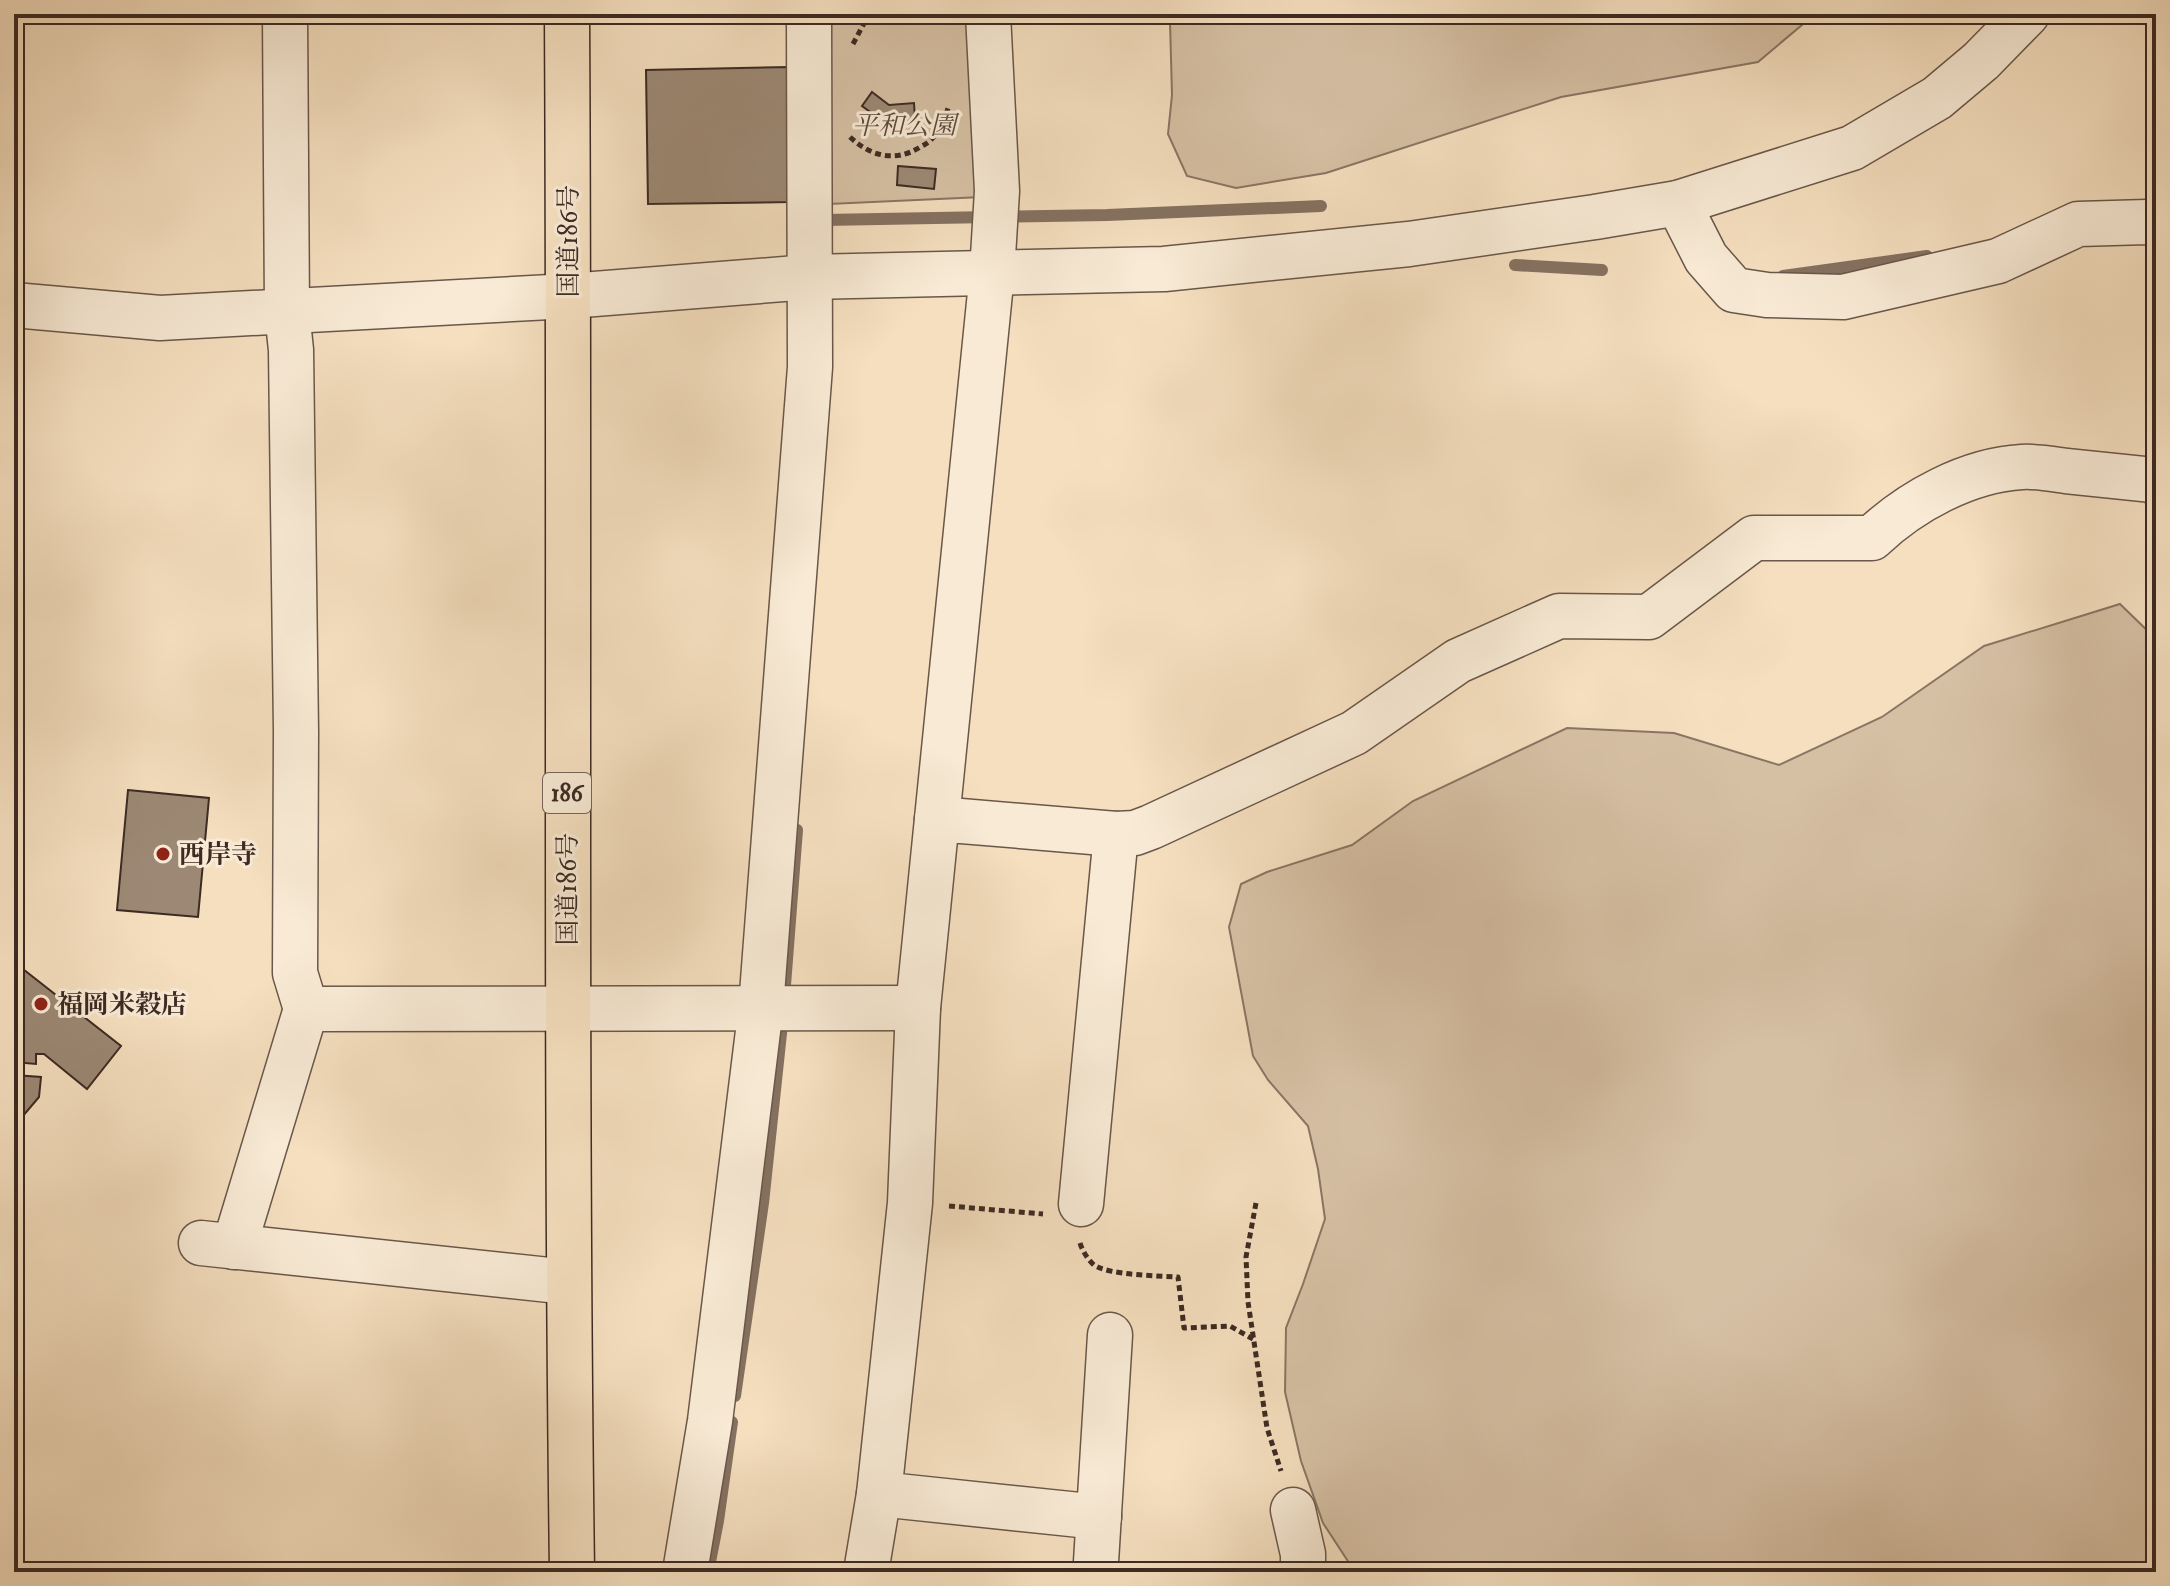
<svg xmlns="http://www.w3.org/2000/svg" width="2170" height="1586" font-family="'IM FELL Double Pica','Noto Serif JP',serif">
	<rect width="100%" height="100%" fill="#f5dfbf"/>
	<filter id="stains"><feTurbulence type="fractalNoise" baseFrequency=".0025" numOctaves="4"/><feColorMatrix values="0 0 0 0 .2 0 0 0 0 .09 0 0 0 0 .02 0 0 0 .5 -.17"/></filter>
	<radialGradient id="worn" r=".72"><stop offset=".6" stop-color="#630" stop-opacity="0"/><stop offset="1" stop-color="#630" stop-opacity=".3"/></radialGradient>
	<g fill="#d6c0a4" stroke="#897564" stroke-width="2">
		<path d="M830 14H974L982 197 829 204Z"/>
		<path d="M1174 14H1815L1758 62 1561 97 1326 173 1236 188 1187 176 1168 134 1172 95 1170 22Z"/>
		<path d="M2120 604 2156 639V1572H1355L1323 1523 1301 1461 1285 1392 1286 1328 1303 1284 1325 1219 1318 1169 1308 1126 1268 1080 1253 1056 1229 927 1241 884 1267 872 1352 845 1413 801 1567 728 1674 733 1779 765 1882 717 1984 646Z"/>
	</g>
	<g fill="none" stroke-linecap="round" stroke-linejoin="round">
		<g stroke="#857161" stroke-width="12">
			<path d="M824 220 1107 215 1321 206"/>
			<path d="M1515 265 1602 270"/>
			<path d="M1783 276 1927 256"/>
			<path d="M735 1396 763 1203 782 1024 797 830"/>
			<path d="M708 1572 718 1521 732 1422"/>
		</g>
	</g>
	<g fill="#9c8874" stroke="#3c2a23" stroke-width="2">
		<path d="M790 67 792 202 648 204 646 70Z"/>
		<path d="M872 92 889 105 914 103 915 120 884 122 862 106Z"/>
		<path d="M898 166 936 169 934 189 897 185Z"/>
		<path d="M128 790 209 798 198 917 117 910Z"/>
		<path d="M14 962 121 1046 87 1089 44 1054H36V1064L14 1062Z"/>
		<path d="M14 1075 41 1077 39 1097 23 1116 14 1115Z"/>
	</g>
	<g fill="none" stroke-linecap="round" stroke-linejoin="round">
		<g stroke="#6a574a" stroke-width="47">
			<g id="minor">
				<path d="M285 14 287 312 291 350 296 732 295 973 306 1009 918 1008"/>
				<path d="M1678 203 1706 258 1734 290 1767 295 1843 297 1998 261 2078 224 2147 222 2156 224"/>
				<path d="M14 305 160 318 569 296 809 277 1164 269 1409 244 1595 217 1678 203 1852 148 1937 98 1981 61 2027 14"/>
				<path d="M937 819 992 273 997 191 988 14"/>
				<path d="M1081 1204 1116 834"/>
				<path d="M201 1243 568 1282"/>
				<path d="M234 1247 306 1009"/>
				<path d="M879 1494 1099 1517"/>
				<path d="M1293 1510 1303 1554V1572"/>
				<path d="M1096 1562 1110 1335"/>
				<path d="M685 1572 710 1421 761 1007 810 367 809 14"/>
				<path d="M866 1572 879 1494 910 1203 918 1008 937 819 1116 834 1135 833 1151 827 1354 733 1458 661 1559 616 1649 617 1754 538H1872C1911 501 1968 470 2022 467 2036 466 2052 469 2066 471 2095 474 2124 477 2153 480L2156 483"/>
			</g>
		</g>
		<g stroke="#3c2a23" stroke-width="47">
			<path id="highway" d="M567 14C570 533 565 1053 572 1572"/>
		</g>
		<g stroke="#3c2a23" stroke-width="5" stroke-dasharray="6 4" stroke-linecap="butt">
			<path d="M853 44 869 14"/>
			<path d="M850 137C870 156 895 163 920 147 926 144 931 141 935 135 942 127 945 116 949 106"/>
			<path d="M1256 1203 1246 1257 1248 1302 1267 1428 1281 1471"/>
			<path d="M949 1206 1043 1214"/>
			<path d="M1080 1243C1082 1250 1088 1260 1094 1265 1108 1275 1160 1276 1178 1277L1184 1328 1230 1326 1253 1339"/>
		</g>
		<use href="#minor" stroke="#f8ead5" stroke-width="44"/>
		<use href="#highway" stroke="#f5dfbf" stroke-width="44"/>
	</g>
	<g fill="#8f2418" stroke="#f8ead5" stroke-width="3">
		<circle cx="163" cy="854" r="8"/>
		<circle cx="41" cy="1004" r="8"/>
	</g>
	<g text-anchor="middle" stroke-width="6" stroke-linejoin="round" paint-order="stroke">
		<rect fill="#f8ead5" stroke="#746458" stroke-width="2" x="543" y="773" width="48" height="40" rx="6"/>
		<g font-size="24" font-weight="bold" fill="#3c2a23">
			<text x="567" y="801">186</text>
		</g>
		<g font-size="26" font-style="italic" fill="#5b483d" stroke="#f8ead5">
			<text x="904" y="134">平和公園</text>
		</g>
		<g font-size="26" fill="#3c2a23" stroke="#f8ead5">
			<text transform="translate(568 241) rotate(-90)" y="9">国道186号</text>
			<text transform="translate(567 889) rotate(-90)" y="9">国道186号</text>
		</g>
		<g font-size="26" font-weight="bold" fill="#3c2a23" stroke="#f8ead5" text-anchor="start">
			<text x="179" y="863">西岸寺</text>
			<text x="57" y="1013">福岡米穀店</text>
		</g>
	</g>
	<rect width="2170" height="1586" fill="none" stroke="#f5dfbf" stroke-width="48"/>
	<rect x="16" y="16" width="2138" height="1554" fill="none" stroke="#3c2a23" stroke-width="4"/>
	<rect x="24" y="24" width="2122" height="1538" fill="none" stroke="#3c2a23" stroke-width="2"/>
	<rect width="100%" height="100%" filter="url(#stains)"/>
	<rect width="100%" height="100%" fill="url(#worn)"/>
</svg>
